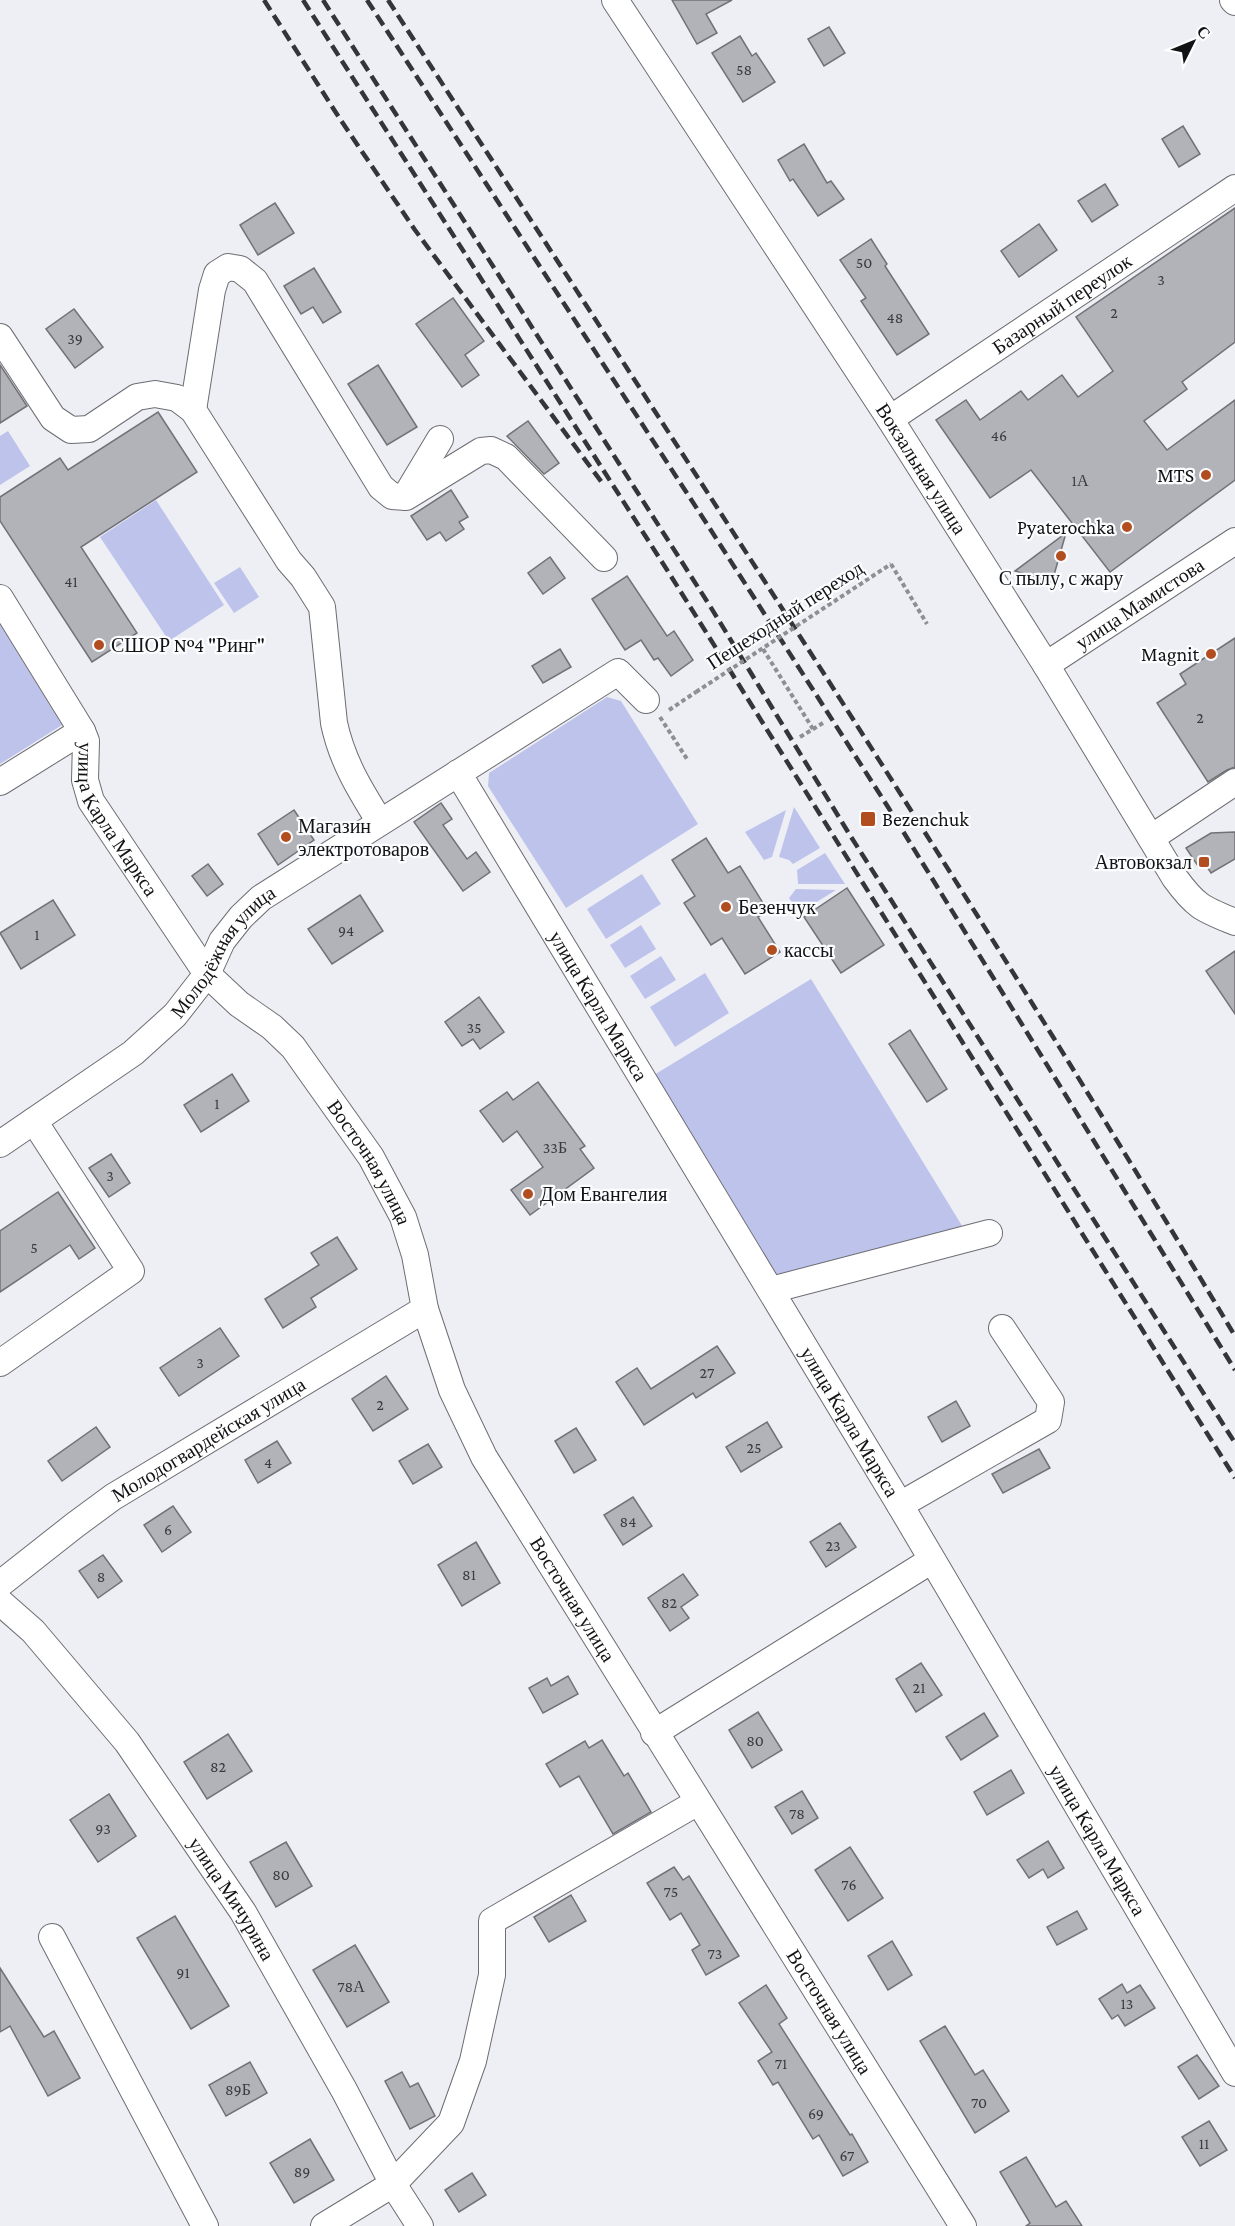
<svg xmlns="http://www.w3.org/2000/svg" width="1235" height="2226" font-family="'Crimson Pro',serif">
	<rect width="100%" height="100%" fill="#eeeff5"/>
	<g fill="#bec3ec">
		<path d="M8 431 30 466 0 485V436Z"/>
		<path d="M156 500 224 605 169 641 100 537Z"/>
		<path d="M240 567 259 597 234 613 214 583Z"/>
		<path d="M0 625 62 725 0 764Z"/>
		<path d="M607 697 621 701 698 824 566 908 488 786 489 773Z"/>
		<path d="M794 807 820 848 793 864 789 860 779 857Z"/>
		<path d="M786 810 772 857 764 860 745 832Z"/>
		<path d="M825 853 845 884H798L797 870Z"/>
		<path d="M642 874 661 904 606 939 587 909Z"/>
		<path d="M796 889 836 890 799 913 789 898Z"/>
		<path d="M641 925 656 949 625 968 610 945Z"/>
		<path d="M661 956 676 980 645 999 630 976Z"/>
		<path d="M705 973 729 1013 675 1047 650 1007Z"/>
		<path d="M811 979 964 1229 777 1276 654 1075Z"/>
	</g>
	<g fill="#b2b3b9" stroke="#717177" stroke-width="1.5">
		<path d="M672 0H732L706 14 717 33 697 44Z"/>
		<path d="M829 27 845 53 824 66 808 39Z"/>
		<path d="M740 36 752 56 756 53 775 82 743 102 712 53Z"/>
		<path d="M1183 126 1200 154 1179 167 1162 139Z"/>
		<path d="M804 144 827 183 831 181 844 199 818 216 793 179 790 181 778 160Z"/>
		<path d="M1105 184 1118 205 1092 222 1078 201Z"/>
		<path d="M275 203 294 233 258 255 240 225Z"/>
		<path d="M1235 208V342L1182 382 1187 389 1144 421 1167 450 1235 400V480L1110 572 1031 470 990 498 936 420 966 400 980 420 1021 391 1028 400 1062 375 1078 397 1113 371 1076 317Z"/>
		<path d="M1039 224 1057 250 1019 277 1001 251Z"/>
		<path d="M871 239 887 264 885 266 929 334 897 355 861 301 866 298 840 260Z"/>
		<path d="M314 268 341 312 323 323 313 307 301 314 284 286Z"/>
		<path d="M453 298 484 341 465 355 479 375 462 387 416 324Z"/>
		<path d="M74 309 103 347 75 368 46 329Z"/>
		<path d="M0 365 27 406 0 423Z"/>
		<path d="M378 365 417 427 387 445 348 384Z"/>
		<path d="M158 412 197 472 81 547 137 633 92 662 0 521V497L60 458 68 470Z"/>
		<path d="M528 421 559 463 544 474 507 436Z"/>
		<path d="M451 490 468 517 459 522 464 529 446 541 440 532 427 540 411 516Z"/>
		<path d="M1066 533 1052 582 1015 571Z"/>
		<path d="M550 557 565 578 543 594 528 573Z"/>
		<path d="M627 576 667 636 674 631 693 660 671 676 658 658 654 660 641 640 625 650 592 599Z"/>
		<path d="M1235 638V767L1227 770 1208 782 1157 703 1186 684 1180 674Z"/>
		<path d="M560 649 571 667 543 683 532 666Z"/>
		<path d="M441 803 452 819 443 825 467 859 476 852 490 872 463 891 414 822Z"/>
		<path d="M294 810 314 840 278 865 258 834Z"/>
		<path d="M1235 832V859L1211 873 1204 862 1198 866 1186 848 1211 833Z"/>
		<path d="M706 838 728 873 740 866 768 911 758 917 780 952 745 974 722 938 711 945 684 903 695 896 672 860Z"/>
		<path d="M208 864 223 884 207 896 192 876Z"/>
		<path d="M847 888 884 945 841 973 804 917Z"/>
		<path d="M360 895 383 931 332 964 308 929Z"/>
		<path d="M53 900 75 935 21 969 0 933Z"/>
		<path d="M1235 951V1014L1206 971Z"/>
		<path d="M479 997 504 1032 480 1049 473 1039 462 1046 445 1022Z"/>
		<path d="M910 1030 947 1089 927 1102 889 1044Z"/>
		<path d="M232 1074 249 1101 201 1132 184 1105Z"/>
		<path d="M538 1082 585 1146 580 1149 594 1168 530 1215 511 1190 543 1167 517 1131 503 1142 480 1111 507 1092 513 1100Z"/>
		<path d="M111 1154 130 1183 109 1197 89 1168Z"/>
		<path d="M58 1192 95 1248 79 1259 70 1245 0 1292V1231Z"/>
		<path d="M337 1237 357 1269 311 1298 316 1307 283 1328 265 1299 319 1265 311 1253Z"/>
		<path d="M220 1328 239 1356 179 1396 160 1368Z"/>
		<path d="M717 1346 735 1373 696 1398 693 1393 644 1425 616 1382 637 1368 651 1389Z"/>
		<path d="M386 1376 408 1409 373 1431 352 1399Z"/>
		<path d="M956 1401 970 1426 942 1442 928 1417Z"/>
		<path d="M767 1422 782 1447 741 1472 726 1447Z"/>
		<path d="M96 1427 110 1447 62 1481 48 1461Z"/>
		<path d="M576 1428 596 1460 574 1473 555 1441Z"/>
		<path d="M277 1441 291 1463 258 1483 245 1460Z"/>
		<path d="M428 1444 442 1467 413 1484 399 1461Z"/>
		<path d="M1039 1449 1050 1468 1003 1493 992 1474Z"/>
		<path d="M633 1497 652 1526 623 1545 604 1515Z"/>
		<path d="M173 1506 191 1532 162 1552 144 1525Z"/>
		<path d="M840 1523 856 1547 826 1567 810 1542Z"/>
		<path d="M476 1542 500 1583 462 1606 438 1565Z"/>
		<path d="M103 1555 122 1581 98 1598 79 1571Z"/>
		<path d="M683 1574 698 1595 681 1607 689 1618 670 1631 648 1598Z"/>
		<path d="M921 1663 942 1695 916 1712 896 1679Z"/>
		<path d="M568 1676 578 1694 543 1713 529 1688 547 1678 551 1686Z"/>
		<path d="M758 1712 782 1750 752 1768 729 1730Z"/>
		<path d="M984 1713 998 1736 961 1760 946 1737Z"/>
		<path d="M228 1734 252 1771 207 1799 184 1762Z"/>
		<path d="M602 1740 624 1776 628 1773 651 1812 613 1834 579 1776 560 1787 546 1764 585 1741 589 1748Z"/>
		<path d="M1011 1770 1024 1793 987 1815 974 1792Z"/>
		<path d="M802 1791 818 1818 792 1834 775 1807Z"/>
		<path d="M109 1794 136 1836 98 1862 70 1820Z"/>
		<path d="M1048 1841 1064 1868 1048 1878 1043 1869 1029 1878 1017 1860Z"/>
		<path d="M286 1842 312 1886 276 1907 250 1862Z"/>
		<path d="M850 1847 883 1898 848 1921 815 1870Z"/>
		<path d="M674 1867 683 1880 689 1876 739 1956 706 1975 692 1950 700 1945 681 1913 670 1920 647 1883Z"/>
		<path d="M571 1895 586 1921 549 1942 534 1917Z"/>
		<path d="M1077 1911 1087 1929 1057 1945 1047 1927Z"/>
		<path d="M175 1916 229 2006 191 2029 137 1938Z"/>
		<path d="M892 1941 912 1975 888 1990 868 1956Z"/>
		<path d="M355 1945 389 2002 347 2027 313 1970Z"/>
		<path d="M0 1968 44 2037 54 2031 80 2078 48 2096 10 2026 0 2032Z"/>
		<path d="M1122 1984 1127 1993 1140 1985 1155 2008 1125 2026 1118 2015 1112 2019 1099 1999Z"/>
		<path d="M766 1985 787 2018 779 2024 850 2135 852 2134 868 2162 843 2176 819 2135 813 2139 778 2082 773 2085 758 2061 772 2052 739 2003Z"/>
		<path d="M945 2026 975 2075 983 2070 1009 2111 975 2133 920 2041Z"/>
		<path d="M1197 2055 1219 2086 1199 2099 1178 2067Z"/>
		<path d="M250 2062 267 2093 226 2116 209 2085Z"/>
		<path d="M402 2072 410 2087 418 2083 435 2116 410 2129 385 2081Z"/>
		<path d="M1209 2121 1227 2150 1200 2166 1182 2137Z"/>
		<path d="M310 2139 334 2180 294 2203 270 2163Z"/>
		<path d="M1026 2157 1056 2207 1066 2201 1082 2226H1026L1030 2223 1000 2172Z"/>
		<path d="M472 2173 486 2195 459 2212 445 2190Z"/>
	</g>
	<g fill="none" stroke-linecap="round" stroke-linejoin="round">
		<g stroke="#6d6d73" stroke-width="28">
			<g id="minor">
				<path id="s1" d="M615 0 890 419 1046 665 1175 878C1196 907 1203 909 1235 922"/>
				<path d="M1233 0 1235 2"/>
				<path d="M0 337 53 418 71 430 89 429 137 397 155 394 177 398 193 410 289 561 303 577 322 607 334 723C342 761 360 790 380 822"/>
				<path d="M193 410 212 290 217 274 228 267 240 269 255 281 381 487 392 496 406 497 481 451 491 450 506 457 604 558"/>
				<path id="s2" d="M890 419 1235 188"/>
				<path d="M407 494 440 439"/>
				<path id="s3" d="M0 598 82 731 86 741 85 780 91 801 207 974 239 1004 272 1027 293 1047 371 1157 403 1217 415 1255 425 1309 452 1390 484 1457 963 2226"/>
				<path id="s4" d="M1046 665 1235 541"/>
				<path id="s5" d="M458 773 900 1505 1235 2073"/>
				<path d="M0 782 82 731"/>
				<path d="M1151 838 1235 782"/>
				<path id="s6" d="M0 1144 133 1053 175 1015 207 974 222 941 241 917 261 898 618 672 646 700"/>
				<path d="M771 1290 989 1233"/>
				<path d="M0 1363 131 1271 34 1121"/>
				<path d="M900 1505 1048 1420 1051 1402 1002 1328"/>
				<path id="s7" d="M0 1584 75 1525 113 1497 425 1309"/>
				<path id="s8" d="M0 1602 33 1631 127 1742 243 1912 344 2090 393 2184 420 2226"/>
				<path d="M654 1733 932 1560"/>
				<path d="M52 1937 205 2226"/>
				<path d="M324 2226 393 2184 451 2123 473 2061 492 1975V1921L698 1802"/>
			</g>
		</g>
		<g stroke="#8e8f93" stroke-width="4" stroke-dasharray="4.5 3" stroke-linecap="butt">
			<path d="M891 564 927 624"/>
			<path d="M763 649 813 729"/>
			<path d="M669 710 696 692"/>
			<path d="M660 717 687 759"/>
			<path d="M800 737 823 723"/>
		</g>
		<use href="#minor" stroke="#fff" stroke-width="26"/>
		<g stroke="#343538" stroke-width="4.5" stroke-dasharray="12 6" stroke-linecap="butt">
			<path d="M264 0 340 119 415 230 603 484"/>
			<path d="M303 0 669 573 1235 1478"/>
			<path d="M323 0 710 606 848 832 1235 1443"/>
			<path d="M367 0 705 521 888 807 1235 1370"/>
			<path d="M388 0C675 443 965 883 1235 1336"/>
		</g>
		<path stroke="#8e8f93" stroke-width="4" stroke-dasharray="4.5 3" stroke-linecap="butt" d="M696 692 891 564"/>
	</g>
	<g fill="#b24d20" stroke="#fcfdff" stroke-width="2">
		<circle cx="1206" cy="475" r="6"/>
		<circle cx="1127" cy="527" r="6"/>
		<circle cx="1061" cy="556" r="6"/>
		<circle cx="99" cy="645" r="6"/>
		<circle cx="1211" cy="654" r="6"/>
		<rect x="860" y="811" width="16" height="16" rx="3"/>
		<circle cx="286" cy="837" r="6"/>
		<rect x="1198" y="856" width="12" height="12" rx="3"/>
		<circle cx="726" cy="907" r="6"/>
		<circle cx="772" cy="950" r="6"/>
		<circle cx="528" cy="1194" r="6"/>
	</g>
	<g text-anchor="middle" stroke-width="4.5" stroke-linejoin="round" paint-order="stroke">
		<g font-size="16" fill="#3a3b3e">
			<text x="744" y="75">58</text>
			<text x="864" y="268">50</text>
			<text x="1161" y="285">3</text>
			<text x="1114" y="318">2</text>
			<text x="895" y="323">48</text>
			<text x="75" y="344">39</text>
			<text x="999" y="441">46</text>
			<text x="1080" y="486">1А</text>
			<text x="71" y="587">41</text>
			<text x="1200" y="723">2</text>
			<text x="346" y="936">94</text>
			<text x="37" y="940">1</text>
			<text x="474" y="1033">35</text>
			<text x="217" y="1109">1</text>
			<text x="555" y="1153">33Б</text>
			<text x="110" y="1181">3</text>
			<text x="34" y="1253">5</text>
			<text x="200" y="1368">3</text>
			<text x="707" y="1378">27</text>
			<text x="380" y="1410">2</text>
			<text x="754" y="1453">25</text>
			<text x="268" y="1468">4</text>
			<text x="628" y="1527">84</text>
			<text x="168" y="1535">6</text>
			<text x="833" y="1551">23</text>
			<text x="469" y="1580">81</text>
			<text x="101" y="1582">8</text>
			<text x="669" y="1608">82</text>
			<text x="919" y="1693">21</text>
			<text x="755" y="1746">80</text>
			<text x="218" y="1772">82</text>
			<text x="797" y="1819">78</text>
			<text x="103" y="1834">93</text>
			<text x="281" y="1880">80</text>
			<text x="849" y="1890">76</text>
			<text x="671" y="1897">75</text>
			<text x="715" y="1959">73</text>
			<text x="183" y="1978">91</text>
			<text x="351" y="1992">78А</text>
			<text x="1127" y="2009">13</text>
			<text x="781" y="2069">71</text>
			<text x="238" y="2095">89Б</text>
			<text x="979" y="2108">70</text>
			<text x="816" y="2119">69</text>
			<text x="1204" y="2149">11</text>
			<text x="847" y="2161">67</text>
			<text x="302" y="2177">89</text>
		</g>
		<g font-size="20" fill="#121315" stroke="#fcfdff">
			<text dy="7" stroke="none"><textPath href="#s2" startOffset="207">Базарный переулок</textPath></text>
			<text dy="7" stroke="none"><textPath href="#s1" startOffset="560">Вокзальная улица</textPath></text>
			<text dy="7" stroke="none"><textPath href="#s4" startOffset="112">улица Мамистова</textPath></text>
			<text transform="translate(785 615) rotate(-33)" y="7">Пешеходный переход</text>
			<text dy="7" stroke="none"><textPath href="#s3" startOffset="254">улица Карла Маркса</textPath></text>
			<text dy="7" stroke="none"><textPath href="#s6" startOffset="298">Молодёжная улица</textPath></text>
			<text dy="7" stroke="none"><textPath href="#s5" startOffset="272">улица Карла Маркса</textPath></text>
			<text dy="7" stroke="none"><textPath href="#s3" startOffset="688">Восточная улица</textPath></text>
			<text dy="7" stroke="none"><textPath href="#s5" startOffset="758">улица Карла Маркса</textPath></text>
			<text dy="7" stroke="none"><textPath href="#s7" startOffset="254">Молодогвардейская улица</textPath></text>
			<text dy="7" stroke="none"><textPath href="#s3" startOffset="1174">Восточная улица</textPath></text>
			<text dy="7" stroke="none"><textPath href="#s5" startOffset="1244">улица Карла Маркса</textPath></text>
			<text dy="7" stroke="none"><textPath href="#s8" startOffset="378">улица Мичурина</textPath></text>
			<text dy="7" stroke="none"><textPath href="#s3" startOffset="1660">Восточная улица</textPath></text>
		</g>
		<g font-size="20" fill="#121315" stroke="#fcfdff" text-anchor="start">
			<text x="1194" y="482" text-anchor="end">MTS</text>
			<text x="1115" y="534" text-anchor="end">Pyaterochka</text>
			<text x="1061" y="585" text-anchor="middle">С пылу, с жару</text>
			<text x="111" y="652">СШОР №4 "Ринг"</text>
			<text x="1199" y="661" text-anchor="end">Magnit</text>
			<text x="882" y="826">Bezenchuk</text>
			<text x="298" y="833">Магазин<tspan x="298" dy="23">электротоваров</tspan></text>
			<text x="1192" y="869" text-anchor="end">Автовокзал</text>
			<text x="738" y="914">Безенчук</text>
			<text x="784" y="957">кассы</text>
			<text x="540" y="1201">Дом Евангелия</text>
		</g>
	</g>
	<g transform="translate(1193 42) rotate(47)" stroke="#fcfdff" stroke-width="4.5" paint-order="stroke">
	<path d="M0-4.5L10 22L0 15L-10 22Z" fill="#121315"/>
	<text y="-9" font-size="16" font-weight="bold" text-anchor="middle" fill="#121315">С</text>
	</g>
</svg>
